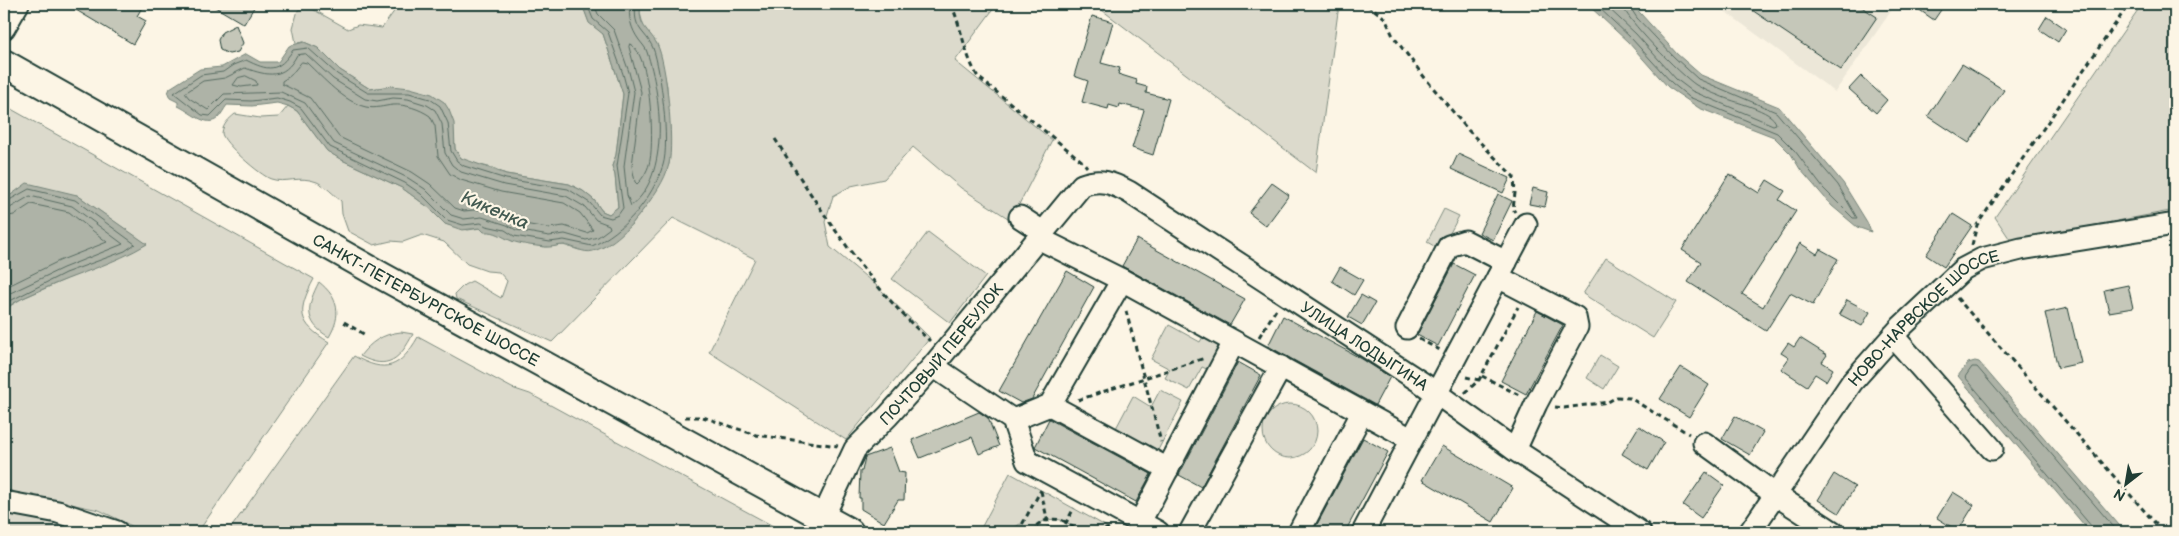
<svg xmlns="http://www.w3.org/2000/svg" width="2179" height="536" font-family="'Balsamiq Sans',sans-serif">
	<rect width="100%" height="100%" fill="#fcf5e5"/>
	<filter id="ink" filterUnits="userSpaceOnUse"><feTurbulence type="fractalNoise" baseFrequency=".02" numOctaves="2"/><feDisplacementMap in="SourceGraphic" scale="10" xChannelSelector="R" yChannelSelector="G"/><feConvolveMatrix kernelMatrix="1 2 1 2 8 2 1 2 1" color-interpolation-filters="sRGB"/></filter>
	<g filter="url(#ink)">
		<path fill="#ece7d8" d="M1715 4H1896L1835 92Z"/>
		<g fill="#dcdacc" stroke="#7e8c80">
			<path d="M396 4H582L589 22 603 34 623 94 616 155 612 166 615 175 618 207 609 214 602 211 594 200 583 191 569 184 506 174 493 168 467 162 461 158 455 149 453 123 392 86 370 89 340 70 318 48 304 42 296 43 293 28 298 10 307 6 348 29 358 25 382 28 398 6Z"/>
			<path d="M641 4H997L955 61 1052 140 1011 220 961 188 913 147 884 179 851 186 833 196 825 222 830 247 877 286 930 338 846 440 709 352 755 259 673 218 552 342 456 299 455 294 464 285 472 281 501 298 507 281 499 272 487 271 467 264 444 242 422 235 403 242 391 241 374 245 348 231 342 214 341 201C334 195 326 186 317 182 299 175 285 184 271 179 261 176 222 142 222 133 223 124 229 119 235 114L260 118 279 117 288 106 297 111 327 151 342 160 402 188 428 207 445 224 468 230 480 228 503 235 512 241 545 247 563 245 579 250 603 247 632 224 650 200 669 164 667 86 657 44 644 28 640 13Z"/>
			<path d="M1094 4H1342L1338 12 1316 173Z"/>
			<path d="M2142 4H2175V210L2011 241 1995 217Z"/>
			<path d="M4 105 314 279C297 311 297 323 329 342L198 532H144L99 510 4 490V310L21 299 146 244 77 195 4 200Z"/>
			<path d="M1444 209 1459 216 1441 250 1427 242Z"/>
			<path d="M928 232 986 276 950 323 892 279Z"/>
			<path d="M1606 258 1676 302 1653 338 1583 294Z"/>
			<path d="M319 282C339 298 342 315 329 337 303 322 307 305 319 282Z"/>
			<path d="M1169 325 1200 342 1204 335 1223 346 1209 370 1202 367 1189 390 1165 378 1170 369 1151 359Z"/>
			<path d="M401 332 413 334C400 359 388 371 360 356 371 342 382 334 401 332Z"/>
			<path d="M418 337 512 388 530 394 784 532H228L354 356C386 374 400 368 418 337Z"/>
			<path d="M1600 355 1618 366 1604 389 1587 378Z"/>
			<path d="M1160 390 1183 402 1157 452 1115 430 1133 396 1151 407Z"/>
			<circle cx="1290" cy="431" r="27"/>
			<path d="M1010 473 1109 528 1106 532H1077C1065 514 1042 516 1030 532H1022L1024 527 1020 524 1015 527 1018 532H979Z"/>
			<path d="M4 509 103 532H4Z"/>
		</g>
		<g fill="#aeb3a7" stroke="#758479">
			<path d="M582 4H641C637 26 648 28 657 44 667 63 674 143 669 164 665 181 653 197 643 210 631 226 613 246 593 251 583 254 574 246 564 245 559 245 554 247 549 247 541 247 519 244 512 241 501 237 497 231 484 232L480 228 462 230 445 224 428 207 402 188 342 160 327 151 297 111 288 106 277 103 252 106 227 105C224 109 221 115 218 118 207 129 188 110 178 106V102L170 98 168 93 170 88 200 69 222 67 246 54 260 62H278L289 46 304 42 318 48 340 70 370 89 392 86 410 88 432 94 444 102 449 110 454 123 455 149 461 158 506 174 569 184 583 191 594 200 602 211 609 214 618 207 615 175 612 166 616 155 623 94 603 34 589 23Z"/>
			<path d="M1587 4H1632L1677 54 1701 75 1779 107 1843 183 1867 222 1871 232 1857 227 1832 206 1800 169 1791 154 1774 137 1699 108 1668 87 1628 42Z"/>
			<path d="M27 183 77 195 147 244C114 264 76 274 41 290 28 296 14 301 4 310V200Z"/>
			<path d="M1975 361 1979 362 2125 532H2090L1958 376 1968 363Z"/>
		</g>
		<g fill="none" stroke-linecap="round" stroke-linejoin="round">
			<g stroke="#586c62" stroke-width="1">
				<path d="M587 4 593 19 608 32 623 74 628 93 617 166 623 208 618 215 611 218 600 215 590 203 568 189 506 179 464 166 457 161 451 151 448 123 440 106 430 99 409 93H368L337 74 308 48 293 50C278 73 268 71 246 60L233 65 223 72 201 75 174 93 202 115 210 116 226 100 251 101 277 98 290 102 301 108 330 147 405 183 421 194 447 220 463 225 481 223 486 226 505 230 514 236 550 242 564 240 592 246C624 232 653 198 663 165 670 144 661 69 653 48 645 30 632 30 636 4"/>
				<path d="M594 4 598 14 614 30 629 72 634 92 624 166 627 195 631 206C671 175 661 95 647 52 646 48 642 44 639 40 631 29 628 17 630 4"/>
				<path d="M1595 4 1631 38 1672 83 1689 97 1777 133 1795 151 1823 188 1853 218H1857L1838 185 1776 112 1698 79 1674 57 1637 18 1628 4"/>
				<path d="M1604 4 1636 34 1676 79 1692 91 1773 125 1776 124C1774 110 1732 102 1720 96 1712 93 1703 89 1696 85 1682 76 1623 17 1622 4"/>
				<path d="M630 44C651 52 654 140 650 160 649 168 643 179 637 184L635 182 632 166 641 92 629 47Z"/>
				<path d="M306 54 333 79 365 99 377 101 393 98 408 99 427 105 435 110 442 124 445 153 452 165 461 172 504 185 566 196 585 207 596 220 609 225 610 228 598 237 586 240 565 234 549 236 516 230 507 225 482 217 464 219 451 215 425 189 408 178 334 143 305 103 281 92 224 94 208 110 189 98 185 93 203 81 225 78 245 68C268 76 284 80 297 55Z"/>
				<path d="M302 62 307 63C323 78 344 102 366 107 376 109 383 106 393 105 405 104 420 109 430 116L435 126 438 156 450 174 461 180 501 192 564 203 580 213 593 230 587 233 564 226 548 228 518 223 484 209 464 211 455 208 430 184 412 172 339 137 310 98 282 84V81L290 76Z"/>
				<path d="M246 76 256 81 257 85 241 87 233 85 238 78Z"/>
				<path d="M4 203 29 189 75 200 135 244 125 251 65 273 4 304"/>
				<path d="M4 210 10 208 30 196 72 206 123 244 63 268 4 296"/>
				<path d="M4 217 14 215 31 204 69 212 107 242 59 261 4 288"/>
				<path d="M2094 532 2092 527 1965 377 1972 367H1977L2118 532"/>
			</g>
		</g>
		<g fill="#c5c7b9" stroke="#1f3d34">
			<path d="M66 4H144L137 16 146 21 133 44Z"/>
			<path d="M210 4H256L244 24Z"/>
			<path d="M1743 4H1857L1877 17 1841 70Z"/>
			<path d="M1911 4H1945L1934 20Z"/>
			<path d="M1092 16 1113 22 1101 63 1120 68 1118 74 1137 80 1136 84 1147 87 1146 93 1169 99 1153 155 1132 148 1144 110 1120 104 1119 108 1109 105 1108 109 1082 102 1088 81 1074 76Z"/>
			<path d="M2047 16 2066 29 2058 42 2039 29Z"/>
			<path d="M236 25 243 43 238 52 229 54 220 50 218 40 222 32Z"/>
			<path d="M1962 64 2004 90 1969 143 1928 116Z"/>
			<path d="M1861 76 1887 100 1876 113 1849 89Z"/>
			<path d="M1458 154 1510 178 1503 193 1451 169Z"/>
			<path d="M1729 174 1759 193 1767 180 1785 191 1779 200 1796 211 1742 294 1763 307 1800 243 1817 254 1820 249 1838 259 1813 305 1790 293 1766 331 1688 282 1701 262 1682 250Z"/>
			<path d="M1272 183 1289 195 1266 226 1249 213Z"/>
			<path d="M1533 188 1548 192 1545 207 1529 204Z"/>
			<path d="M1498 194 1512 201 1493 240 1479 233Z"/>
			<path d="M1953 214 1972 226 1944 267 1926 255Z"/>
			<path d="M1137 239 1245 299 1230 325 1122 266Z"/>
			<path d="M1454 264 1475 275 1438 346 1417 335Z"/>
			<path d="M1340 267 1363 280 1354 295 1332 281Z"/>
			<path d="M1067 271 1094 287 1032 399 1021 403 999 391Z"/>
			<path d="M2128 285 2133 308 2109 312 2104 290Z"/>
			<path d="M1361 295 1375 303 1362 325 1348 317Z"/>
			<path d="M1847 300 1870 312 1862 326 1839 314Z"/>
			<path d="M2068 308 2081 363 2058 368 2045 313Z"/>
			<path d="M1537 311 1563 325 1526 394 1501 381Z"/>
			<path d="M1283 316 1362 359 1390 377 1375 405 1268 346Z"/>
			<path d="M1800 338 1827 355 1822 362 1833 369 1826 381 1815 374 1807 386 1781 369 1789 358 1781 353 1788 343 1794 347Z"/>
			<path d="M1238 362 1261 375 1201 487 1179 475Z"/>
			<path d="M1681 367 1709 385 1689 417 1660 399Z"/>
			<path d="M979 412 988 418 999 446 979 454 972 437 920 458 912 440Z"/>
			<path d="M1735 416 1763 432 1750 455 1722 439Z"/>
			<path d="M1049 419 1151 474 1136 502 1035 447Z"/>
			<path d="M1639 426 1664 442 1648 470 1622 454Z"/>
			<path d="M1363 438 1388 452 1345 532H1313Z"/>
			<path d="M1442 446 1513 488 1493 522 1422 480Z"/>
			<path d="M890 448 899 472 905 473 904 500H898L884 523 861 509V498H859L860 471H862L865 457Z"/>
			<path d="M1706 472 1724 485 1701 518 1683 505Z"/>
			<path d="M1834 474 1855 487 1839 513 1818 500Z"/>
			<path d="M1953 492 1974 505 1958 531 1937 518Z"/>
		</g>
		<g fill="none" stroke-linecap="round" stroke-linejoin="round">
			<g stroke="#1f3d34" stroke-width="25">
				<g id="minor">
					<path d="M4 28 18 4"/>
					<path d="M1020 217 1043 232"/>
					<path d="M1038 238 1122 280 1411 439"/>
					<path d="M1498 277 1575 317 1577 327 1536 404 1515 450"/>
					<path d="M1407 328 1449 246 1465 241 1506 262"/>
					<path d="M1893 336 1992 449"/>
					<path d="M933 366 1013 420 1027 461 1158 532"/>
					<path d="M1050 405 1168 469"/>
					<path d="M1013 420 1050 405 1122 280"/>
					<path d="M1704 443 1776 495 1833 532"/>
					<path d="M4 502 58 512 117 532"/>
					<path d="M1140 522 1234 342"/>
					<path id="s1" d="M816 532 855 449 888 416 933 366 1082 185C1101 178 1112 183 1129 192L1422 383 1515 450 1640 532"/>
					<path d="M1190 532 1281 367"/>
					<path d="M1299 532 1362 413"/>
					<path d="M1363 532 1526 224"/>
					<path id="s2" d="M1750 532 1852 382 1901 327 1963 269 1982 259 2021 249 2175 224"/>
				</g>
			</g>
			<g stroke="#1f3d34" stroke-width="30">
				<g id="major">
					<path id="s3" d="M4 63 382 276 850 532"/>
				</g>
			</g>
			<g stroke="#1f3d34" stroke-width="3" stroke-dasharray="5 4" stroke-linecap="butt">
				<path d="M951 4C962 28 964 54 978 77L1083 162 1087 167"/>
				<path d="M1370 4 1369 6 1385 18 1393 36 1425 78 1468 130 1514 177 1515 193 1513 209 1515 212"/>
				<path d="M775 139C821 210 867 284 930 341"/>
				<path d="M1972 245 1977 225 2129 4"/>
				<path d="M1957 298 2163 532"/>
				<path d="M1126 311 1161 442"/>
				<path d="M344 322 367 336"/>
				<path d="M1259 337 1277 308"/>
				<path d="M1419 339 1440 350"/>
				<path d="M1482 376 1521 396"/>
				<path d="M1466 377 1479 380"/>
				<path d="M1465 393 1479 380 1518 307"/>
				<path d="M1078 400 1205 358"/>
				<path d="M1555 407 1564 408 1608 402 1617 397 1630 398 1689 434"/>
				<path d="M685 417H703L756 435 838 446"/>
				<path d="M1041 491 1050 532"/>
				<path d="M1018 527 1027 532"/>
				<path d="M1018 532 1041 490"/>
				<path d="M1030 532C1042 516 1065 514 1077 532"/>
				<path d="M1061 532 1074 508"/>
				<path d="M1096 532 1109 528"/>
			</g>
			<use href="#minor" stroke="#fcf5e5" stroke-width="21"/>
			<use href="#major" stroke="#fcf5e5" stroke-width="26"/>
		</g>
	</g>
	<g text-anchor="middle" stroke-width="4.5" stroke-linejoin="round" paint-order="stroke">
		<g font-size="16" fill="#1f3d34" stroke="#fcf5e5">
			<text dy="6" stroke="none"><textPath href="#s3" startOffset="484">САНКТ-ПЕТЕРБУРГСКОЕ ШОССЕ</textPath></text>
			<text dy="6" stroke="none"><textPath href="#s2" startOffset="279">НОВО-НАРВСКОЕ ШОССЕ</textPath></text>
			<text dy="6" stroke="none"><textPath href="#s1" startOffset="771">УЛИЦА ЛОДЫГИНА</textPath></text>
			<text dy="6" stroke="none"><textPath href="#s1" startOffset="220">ПОЧТОВЫЙ ПЕРЕУЛОК</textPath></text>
		</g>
		<g font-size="18" font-style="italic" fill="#435a51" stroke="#fcf5e5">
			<text transform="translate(495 210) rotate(23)" y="6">Кикенка</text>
		</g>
	</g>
	<rect width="2179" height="536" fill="none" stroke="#fcf5e5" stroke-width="20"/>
	<rect x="10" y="10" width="2159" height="516" fill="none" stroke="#1f3d34" stroke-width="2" filter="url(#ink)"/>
	<g transform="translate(2126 484) rotate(211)" stroke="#fcf5e5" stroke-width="4" paint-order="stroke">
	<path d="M0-4L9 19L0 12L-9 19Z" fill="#1f3d34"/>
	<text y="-8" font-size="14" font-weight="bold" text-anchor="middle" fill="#1f3d34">N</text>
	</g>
</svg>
